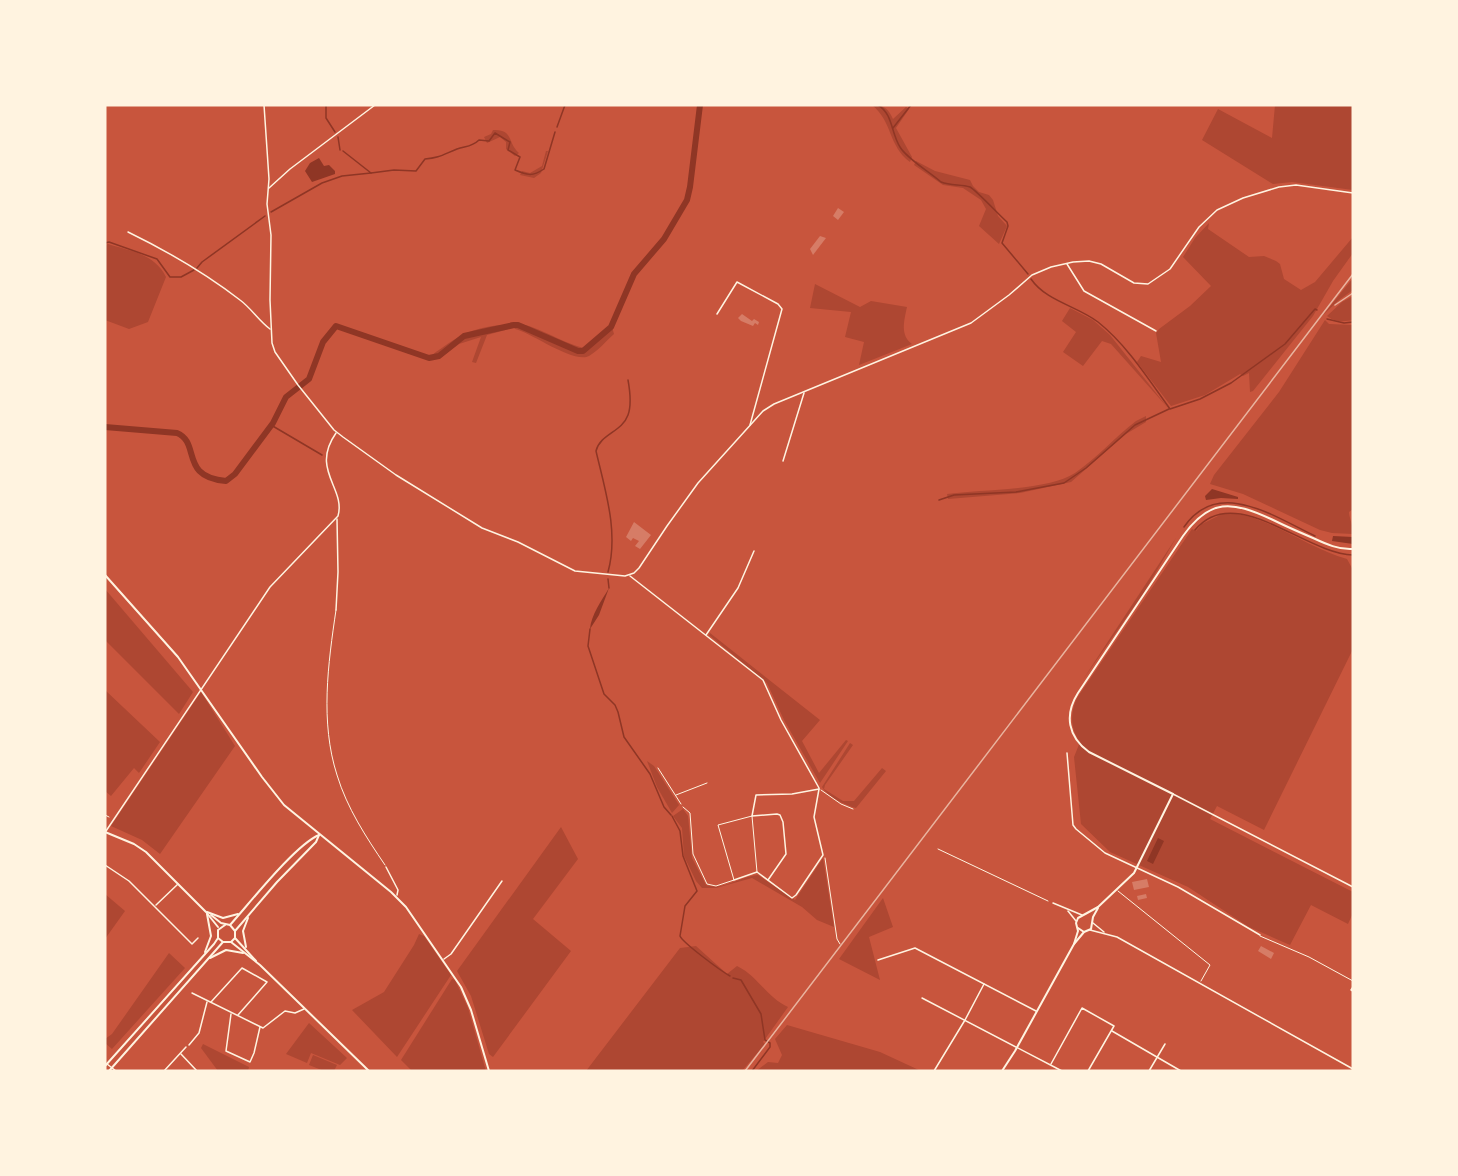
<svg xmlns="http://www.w3.org/2000/svg" width="1458" height="1176" font-family="Overpass,sans-serif">
	<rect width="100%" height="100%" fill="#c8553d"/>
	<g fill="#ae4732">
		<path d="M872 105C884 105 888 108 893 119L906 107 909 109 896 128 912 157 910 162C888 146 893 122 872 105Z"/>
		<path d="M1275 105H1353V190L1292 182 1273 184 1202 140 1218 109 1272 138Z"/>
		<path d="M493 130C514 129 507 143 519 153L515 156 506 149V142L500 137 487 143 484 137 491 134Z"/>
		<path d="M546 151H548L541 173 534 178 520 175 522 171 530 173 542 166Z"/>
		<path d="M916 161 935 171 970 180 973 186 979 192 989 195 993 200 998 216 1007 226 999 244 979 226 986 209 981 200 963 188 943 185 914 165Z"/>
		<path d="M1209 223 1208 229 1249 257 1264 256 1276 261 1280 264 1284 279 1301 290 1315 282 1353 237V253L1333 281 1313 316 1253 391 1250 392 1249 373 1243 376 1240 374 1205 395 1171 406 1137 362 1141 356 1161 362 1156 333 1159 329 1190 306 1211 286 1183 257 1195 238Z"/>
		<path d="M108 244C130 251 155 254 166 277L148 322 129 329 105 320V245Z"/>
		<path d="M1353 278V290L1339 300 1323 315Z"/>
		<path d="M815 284 860 307 871 301 907 307C904 321 900 335 912 344L859 365 864 342 845 337 851 312 810 308Z"/>
		<path d="M1353 296V320C1343 322 1335 322 1327 316L1342 302Z"/>
		<path d="M1070 308 1093 320 1110 335 1168 408 1111 344 1102 341 1083 366 1063 352 1076 332 1062 321Z"/>
		<path d="M1325 320 1329 324 1353 325V509L1349 512C1349 518 1353 524 1353 534L1332 533 1320 530 1243 494 1210 484 1214 475 1279 392Z"/>
		<path d="M510 322C536 324 559 342 584 348L599 339 612 327 614 334C607 340 598 351 589 356 574 364 530 332 515 329Z"/>
		<path d="M502 325 509 329 487 335 476 363 472 362 481 337 459 344 439 359 432 355C458 336 470 328 502 325Z"/>
		<path d="M1146 416V422L1126 434 1071 482 1020 493 948 499 947 494C982 489 1047 491 1075 473 1097 458 1115 437 1136 421Z"/>
		<path d="M1224 513C1265 513 1307 548 1347 559L1353 570V649L1264 830 1217 806 1210 819 1353 892V913L1348 924 1311 905 1290 945 1249 927 1188 887 1110 852 1081 824 1074 757 1080 742C1070 728 1070 713 1077 698L1192 529 1196 531 1202 524Z"/>
		<path d="M1176 538 1145 591 1082 681Z"/>
		<path d="M105 589 193 692 179 714 105 640Z"/>
		<path d="M710 633 820 720 802 741 819 773 846 740 848 741 820 783 784 720 767 683 709 635Z"/>
		<path d="M105 690 160 742 139 773 134 768 111 796 105 791Z"/>
		<path d="M201 692 235 746 160 854 142 840 111 826Z"/>
		<path d="M850 743 853 745 825 785 824 789 843 801H854L882 768 886 771 856 808C845 805 828 797 822 787Z"/>
		<path d="M647 761 654 766 679 805 672 813 657 787Z"/>
		<path d="M683 809 688 816 692 858 706 885C724 891 740 876 758 875L795 900 823 858 834 927 817 920 802 907 752 878 716 888H702L696 881 684 856 682 828 673 816Z"/>
		<path d="M561 827 578 859 533 919 571 951 493 1057 489 1054 471 996 457 971Z"/>
		<path d="M105 894 125 911 105 939Z"/>
		<path d="M883 898 893 927 869 937 880 980 839 959Z"/>
		<path d="M419 934 424 936 451 975 397 1057 352 1010 384 992 414 945Z"/>
		<path d="M696 946 727 974 737 966C758 976 767 998 788 1007L763 1042 765 1044 742 1071H586L680 948Z"/>
		<path d="M169 953 185 968 112 1049 105 1043V1039L112 1034Z"/>
		<path d="M452 979 455 980 468 1008 486 1071H412L401 1060Z"/>
		<path d="M309 1023 347 1058 340 1065 311 1053 307 1063 286 1054Z"/>
		<path d="M787 1025 880 1052 921 1071H756L768 1062 778 1063 782 1055 775 1039Z"/>
		<path d="M203 1044 249 1067 248 1071H218L201 1048Z"/>
		<path d="M313 1055 337 1065 334 1071H324L309 1065Z"/>
	</g>
	<g fill="#8f3625">
		<path d="M319 158 324 166 329 165 335 171V174L312 182 305 171 310 163Z"/>
		<path d="M1212 489 1238 497V499L1221 498 1206 500 1205 496Z"/>
		<path d="M1333 536 1353 537V544L1332 541Z"/>
		<path d="M609 588 599 615 590 629C591 615 602 600 609 588Z"/>
		<path d="M1158 838 1164 841 1153 864 1147 861Z"/>
	</g>
	<g fill="none" stroke-linecap="round" stroke-linejoin="round">
		<g stroke="#8f3625" stroke-width="1.5">
			<path d="M326 105V118L335 132"/>
			<path d="M878 105C893 114 891 133 900 147 907 159 930 172 941 182 951 186 961 184 970 187 976 190 1000 216 1007 222L1008 226 1002 243 1028 274"/>
			<path d="M557 127 565 105"/>
			<path d="M893 128 911 105"/>
			<path d="M338 137 340 150"/>
			<path d="M371 173 394 170 416 171 425 159C440 158 444 154 457 149 466 146 472 147 479 140L489 141 495 133 510 142 508 150 520 157 515 170C527 175 532 177 544 169L555 132"/>
			<path d="M271 212 322 183 342 176 371 173 343 151"/>
			<path d="M105 243 109 242 157 259 170 277H181L194 270"/>
			<path d="M197 268 202 262 265 216"/>
			<path d="M1031 279C1046 301 1077 306 1098 322 1127 345 1149 380 1170 409L1200 399 1231 383 1285 344 1315 309 1317 310"/>
			<path d="M1327 319 1344 323 1353 322"/>
			<path d="M271 425 322 455"/>
			<path d="M939 500 954 495 1016 492 1064 483 1086 468 1135 425 1169 409"/>
			<path d="M1184 527C1218 477 1275 517 1315 536"/>
			<path d="M1195 530C1235 481 1305 554 1353 555"/>
			<path d="M608 572C619 532 605 490 596 451 600 434 622 432 628 415 632 404 630 391 628 380"/>
			<path d="M608 579 609 588"/>
			<path d="M590 629 588 646 604 694 615 705 618 712 624 737 650 774 664 807 671 815"/>
			<path d="M672 816 680 831 683 856 697 891 685 906 680 936C683 943 721 971 730 976"/>
			<path d="M733 978 741 980 761 1014 765 1040 770 1043V1047L752 1071"/>
		</g>
		<path stroke="#8f3625" stroke-width="6" d="M105 427 177 433C201 443 179 477 226 481L235 474 273 423 286 397 309 379 323 342 336 326 429 358 439 356 464 336 514 325H518L578 351H583L611 327 634 274 664 239 687 200 690 187 700 105"/>
	</g>
	<g fill="#d67c66">
		<path d="M838 208 844 212 838 220 833 216Z"/>
		<path d="M820 236 826 238 813 255 810 249Z"/>
		<path d="M742 314 752 321 754 319 759 322 758 325 755 323 753 326 741 321 738 318Z"/>
		<path d="M634 522 651 535 640 549 635 546 639 541 633 538 631 541 626 537Z"/>
		<path d="M1147 879 1149 887 1134 890 1132 882Z"/>
		<path d="M1146 894 1147 898 1138 900 1137 896Z"/>
		<path d="M1261 946 1274 953 1271 959 1258 951Z"/>
	</g>
	<g fill="none" stroke-linecap="round" stroke-linejoin="round">
		<g stroke="#fff3e0" stroke-width="1">
			<path d="M658 768 681 804"/>
			<path d="M676 795 707 783"/>
			<path d="M105 815 109 817"/>
			<path d="M938 849 1048 901"/>
			<path d="M825 858 837 939 840 944"/>
		</g>
		<g stroke="#fff3e0" stroke-width="1">
			<path d="M336 610C328 664 320 722 337 775 347 808 366 837 385 865"/>
			<path d="M821 790 841 804 853 809"/>
			<path d="M683 807 690 813 693 854 707 884 716 886 734 880 718 825 752 816 757 872"/>
			<path d="M1118 891 1210 965 1201 981"/>
			<path d="M1260 936 1309 957 1353 981"/>
		</g>
		<g stroke="#fff3e0" stroke-width="1.5">
			<path d="M264 105 269 179 267 204 271 235 270 300 272 343 275 352 298 385 334 430 343 437 396 475 482 528 518 542 575 571 625 576 634 573 639 568 667 526 698 483 763 411 774 404 971 323 1009 295 1032 275 1051 267 1073 262 1089 261 1101 264 1134 283 1148 284 1170 269 1199 227 1217 210 1243 198 1279 187 1296 185 1353 193"/>
			<path d="M269 188 290 169 375 105"/>
			<path d="M128 232C167 251 205 273 240 300 251 308 259 321 270 329"/>
			<path d="M1067 264 1084 291 1156 331"/>
			<path d="M717 314 737 282 778 304 782 309 750 425"/>
			<path d="M783 461 804 393"/>
			<path d="M630 576 763 680 781 720 819 788"/>
			<path d="M336 610 338 572 337 519"/>
			<path d="M706 635 738 588 754 551"/>
			<path d="M1067 753 1073 825 1076 829 1105 853 1178 887 1260 935"/>
			<path d="M1173 794 1353 887"/>
			<path d="M106 831 270 587 338 516C346 488 310 470 336 433"/>
			<path d="M105 865 129 881 192 944 198 938"/>
			<path d="M386 867 398 890 397 895"/>
			<path d="M734 880 757 872 792 898 796 895 823 855 814 817 819 789"/>
			<path d="M768 880 786 854 783 822 780 815 777 814 752 816 756 795 792 794 819 789"/>
			<path d="M1053 903 1082 915"/>
			<path d="M156 905 178 884"/>
			<path d="M1068 911 1076 921"/>
			<path d="M1093 923 1104 932"/>
			<path d="M1090 930 1117 937 1353 1069"/>
			<path d="M444 959 451 954 502 881"/>
			<path d="M878 960 915 948 1036 1011"/>
			<path d="M1353 987 1351 990 1353 991"/>
			<path d="M192 993 263 1028 285 1011 295 1013 304 1009"/>
			<path d="M922 998 1062 1071"/>
			<path d="M211 1002 242 968 267 982 238 1015"/>
			<path d="M231 1014 226 1051 250 1062 254 1053 260 1027"/>
			<path d="M1112 1031 1181 1071"/>
			<path d="M189 1045 199 1033 207 1002"/>
			<path d="M181 1054 197 1071"/>
			<path d="M107 1064 116 1071"/>
			<path d="M1051 1064 1082 1008 1114 1026 1088 1071"/>
			<path d="M164 1071 186 1047"/>
			<path d="M934 1071 965 1020 984 984"/>
			<path d="M1149 1071 1165 1044"/>
		</g>
		<g stroke="#fff3e0" stroke-width="2">
			<path d="M105 575 178 657 262 777 284 805 391 892 406 907 461 987 471 1010 489 1071"/>
			<path d="M105 832 134 844 146 852 206 912 218 927"/>
			<path d="M207 912 223 918 238 914"/>
			<path d="M211 915 221 923 230 925 235 931V938L231 942H223L218 938"/>
			<path d="M230 925C249 904 295 845 319 835"/>
			<path d="M1078 928 1084 932 1091 929 1093 917 1098 908"/>
			<path d="M235 931 277 882 316 842 319 835"/>
			<path d="M235 938 256 961"/>
			<path d="M231 942 260 965 369 1071"/>
			<path d="M1074 944 1078 931 1076 923 1078 918 1098 907 1134 873 1173 794 1089 752C1068 737 1064 715 1078 693L1183 536C1210 498 1232 501 1271 519 1285 526 1299 532 1313 538 1326 544 1339 550 1353 549"/>
			<path d="M246 947 243 931 248 918"/>
			<path d="M205 952 211 936 207 914"/>
			<path d="M210 958 226 950 243 953"/>
			<path d="M105 1066 214 944 218 938V930L225 925"/>
			<path d="M109 1071 223 942"/>
			<path d="M1002 1071 1015 1051 1074 944 1084 932"/>
		</g>
		<g stroke="#e9b49f" stroke-width="1.5">
			<path d="M1335 305 1353 293"/>
			<path d="M745 1071 1353 274"/>
		</g>
	</g>
	<rect width="1458" height="1176" fill="none" stroke="#fff3e0" stroke-width="213"/>
</svg>
